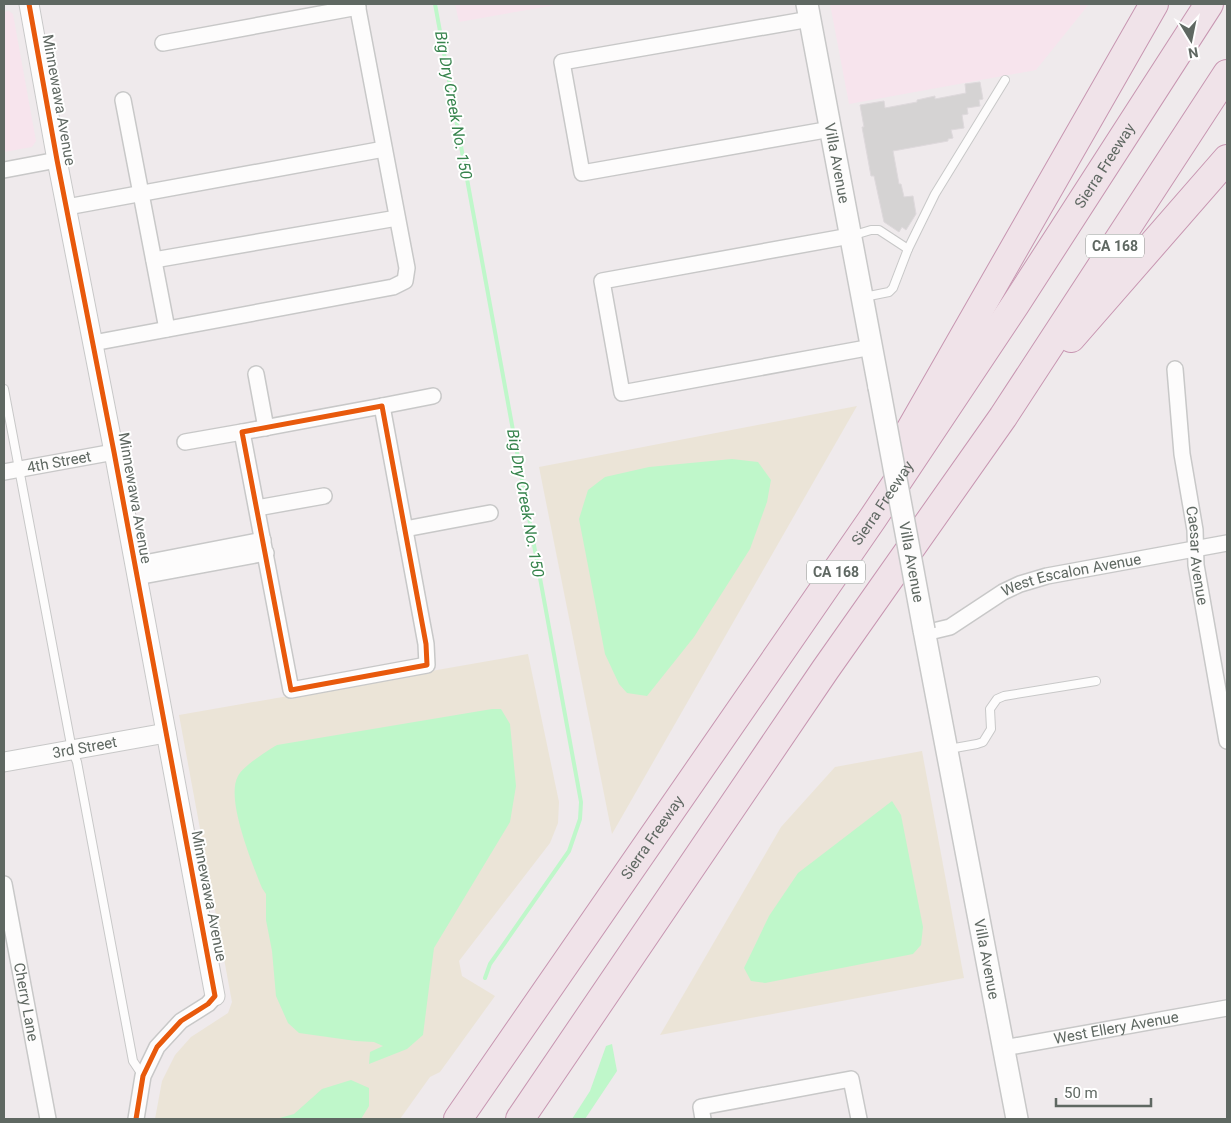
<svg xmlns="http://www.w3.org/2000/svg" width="1231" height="1123" font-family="Roboto,sans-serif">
	<rect width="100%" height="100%" fill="#efeaec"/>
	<g fill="#f7e4ed">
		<path d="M455 4H561L459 22Z"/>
		<path d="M830 4H1089L1036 70 849 104Z"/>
		<path d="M9 11 13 14 36 141 32 147 4 152V12Z"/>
	</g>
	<g fill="#ebe4d7">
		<path d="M857 406 612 834 539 467Z"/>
		<path d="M528 654 559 802 558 823 550 843 459 961 462 976 495 996 440 1072 430 1077 400 1119H155L162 1081 175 1055 191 1037 228 1013 232 1002 179 715Z"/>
		<path d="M922 751 964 978 660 1035 781 827 835 767Z"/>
	</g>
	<g fill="#bff7ca">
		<path d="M732 459 758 462 771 480 767 502 750 549 694 637 647 696 627 693 619 684 605 654 579 519 588 490 605 477 649 467Z"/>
		<path d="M492 709H501L510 724 516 786 510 822 434 948 423 1035 407 1049 369 1064 370 1052 383 1046 374 1042 356 1041 299 1033 288 1023 276 996 272 951 266 920V894L262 888C253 865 225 799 238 776 243 766 267 751 277 745Z"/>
		<path d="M892 801 901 815 923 927 921 945 913 954 765 983 751 981 744 968 769 916 798 873Z"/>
		<path d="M612 1044 617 1071 585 1119H572L590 1091 606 1046Z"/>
		<path d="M351 1080 369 1088V1106L361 1119H276L294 1114 322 1089Z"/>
	</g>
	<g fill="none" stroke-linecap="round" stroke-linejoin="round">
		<path stroke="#bff7ca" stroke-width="4" d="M435 4 581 802 580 819 569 851 490 964 485 978"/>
	</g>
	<path fill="#d5d3d3" stroke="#ded9dc" d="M980 82 983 99 979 100 980 106 967 108 968 114 962 115 964 128 951 130 953 138 948 139V141L893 151 899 184H901L904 197 913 196 916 214 906 230 902 227 899 232 884 222 874 176H871L862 127H864L860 105 884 101 885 108 917 102V100L935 96V99L966 93 965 84Z"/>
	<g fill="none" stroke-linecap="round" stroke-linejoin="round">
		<g stroke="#c8c8c8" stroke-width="10">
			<g id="service">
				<path d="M851 236 871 230H879L908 249 893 288 889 292 864 297"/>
				<path d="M908 249 935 194 1005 80"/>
				<path d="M4 389 72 750 77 762 133 1061 143 1076"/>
				<path d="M949 749 977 744 983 742 991 729 990 709 997 699 1004 696 1096 681"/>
			</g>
		</g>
		<g stroke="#c8c8c8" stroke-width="18">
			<g id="minor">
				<path d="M810 19 562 62 582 173 831 129"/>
				<path d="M163 43 358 7"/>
				<path d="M123 100 167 329"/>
				<path d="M4 170 57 160"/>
				<path d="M67 207 384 149"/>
				<path d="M850 236 602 281 622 393 872 347"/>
				<path d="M154 260 397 218"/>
				<path d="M93 343 393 287 405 281 407 268 357 4"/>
				<path id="s1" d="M1175 369 1182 454 1195 530 1196 565 1227 741"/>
				<path d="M256 374 266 428"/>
				<path d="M382 406 426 644 427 665 291 690 242 432Z"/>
				<path d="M382 406 433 396"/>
				<path d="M185 442 242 432"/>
				<path id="s2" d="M4 472 114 452"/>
				<path d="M257 508 324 496"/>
				<path d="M405 529 490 513"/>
				<path d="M134 565 263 540"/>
				<path d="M137 577 266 553"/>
				<path id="s3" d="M925 633 950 627 1003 592 1020 584 1047 576 1227 543"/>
				<path id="s4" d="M4 884 48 1119"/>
				<path id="s5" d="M1004 1048 1227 1008"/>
				<path d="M136 1119 143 1076 157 1047 181 1021 208 1004 215 996"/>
				<path d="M703 1119 701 1107 851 1079 859 1119"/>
			</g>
		</g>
		<g stroke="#c8c8c8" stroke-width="21">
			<g id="tertiary">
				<path d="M29 4 57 160 114 452 215 996"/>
				<path id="s6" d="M4 762 166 733"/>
			</g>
		</g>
		<g stroke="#c8c8c8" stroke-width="24">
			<g id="secondary">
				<path id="s7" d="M807 4 879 387"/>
				<path id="s8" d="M924 630 1017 1119"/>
			</g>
		</g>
		<g stroke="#c796b1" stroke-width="30">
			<g id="motorway">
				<path d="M1071 338 1227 159"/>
				<path d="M904 441 1154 4"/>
				<path id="s9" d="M458 1119 873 518 1015 305 1209 4"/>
				<path d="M520 1119 825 670 1003 417 1227 74"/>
			</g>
		</g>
		<use href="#service" stroke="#fdfcfc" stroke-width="8"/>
		<use href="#minor" stroke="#fdfcfc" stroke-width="15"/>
		<use href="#tertiary" stroke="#fdfcfc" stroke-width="19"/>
		<use href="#secondary" stroke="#fdfcfc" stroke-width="21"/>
		<use href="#motorway" stroke="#f0e3e9" stroke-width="28"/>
		<g stroke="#c8c8c8" stroke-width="24" stroke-linecap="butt">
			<g id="secondary-bridge">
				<path id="s10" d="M879 387 924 630"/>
			</g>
		</g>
		<use href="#secondary-bridge" stroke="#fdfcfc" stroke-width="21"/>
		<g stroke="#fff" stroke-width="8">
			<g id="cycleway">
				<path d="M29 4 57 160 114 452 215 996 208 1004 181 1021 157 1047 143 1076 136 1119"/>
				<path d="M382 406 426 644 427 665 291 690 242 432Z"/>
			</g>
		</g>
		<use href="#cycleway" stroke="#e8590c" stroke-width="5"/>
	</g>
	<g text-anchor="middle" stroke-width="4" stroke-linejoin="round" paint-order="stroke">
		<g fill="#fff" stroke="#8f9591" stroke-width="1">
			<rect x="1086" y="234.5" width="58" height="23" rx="4"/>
			<rect x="807" y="560.5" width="58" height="23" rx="4"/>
		</g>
		<g font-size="14" font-weight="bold" fill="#5f6862">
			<text x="1115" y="251">CA 168</text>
			<text x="836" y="577">CA 168</text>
		</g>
		<g font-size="15" fill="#5f6862" stroke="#fff">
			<text transform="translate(59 100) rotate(80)" y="5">Minnewawa Avenue</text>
			<text dy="5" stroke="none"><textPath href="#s7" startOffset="162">Villa Avenue</textPath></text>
			<text dy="5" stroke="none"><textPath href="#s9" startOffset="1152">Sierra Freeway</textPath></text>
			<text dy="5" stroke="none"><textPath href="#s2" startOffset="56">4th Street</textPath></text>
			<text transform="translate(135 498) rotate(80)" y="5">Minnewawa Avenue</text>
			<text dy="5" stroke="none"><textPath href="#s9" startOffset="748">Sierra Freeway</textPath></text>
			<text dy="5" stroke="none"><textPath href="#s1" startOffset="188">Caesar Avenue</textPath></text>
			<text dy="5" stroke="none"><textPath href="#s10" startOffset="178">Villa Avenue</textPath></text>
			<text dy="5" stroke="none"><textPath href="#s3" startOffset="160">West Escalon Avenue</textPath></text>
			<text dy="5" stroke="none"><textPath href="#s6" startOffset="82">3rd Street</textPath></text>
			<text dy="5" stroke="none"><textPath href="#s9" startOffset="342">Sierra Freeway</textPath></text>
			<text transform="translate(209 896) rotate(79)" y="5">Minnewawa Avenue</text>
			<text dy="5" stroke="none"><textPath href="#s8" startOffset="335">Villa Avenue</textPath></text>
			<text dy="5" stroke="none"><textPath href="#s4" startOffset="120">Cherry Lane</textPath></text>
			<text dy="5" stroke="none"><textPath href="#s5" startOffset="114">West Ellery Avenue</textPath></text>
		</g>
		<g font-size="16" font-style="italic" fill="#37844d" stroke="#fff">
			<text transform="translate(454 105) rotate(80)" y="6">Big Dry Creek No. 150</text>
			<text transform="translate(526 503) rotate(80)" y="6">Big Dry Creek No. 150</text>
		</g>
	</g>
	<rect width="1231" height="1123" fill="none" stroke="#5f6862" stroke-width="10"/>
	<g transform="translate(1191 40) rotate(170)" stroke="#ffffff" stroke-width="4" paint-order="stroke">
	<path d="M0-4L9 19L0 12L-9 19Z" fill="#5f6862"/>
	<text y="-8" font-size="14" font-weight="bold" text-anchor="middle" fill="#5f6862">N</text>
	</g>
	<path d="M1056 1098v8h95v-8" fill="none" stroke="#5f6862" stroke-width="2.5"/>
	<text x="1064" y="1098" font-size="15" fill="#5f6862" stroke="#ffffff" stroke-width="4" paint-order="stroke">50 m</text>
</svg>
